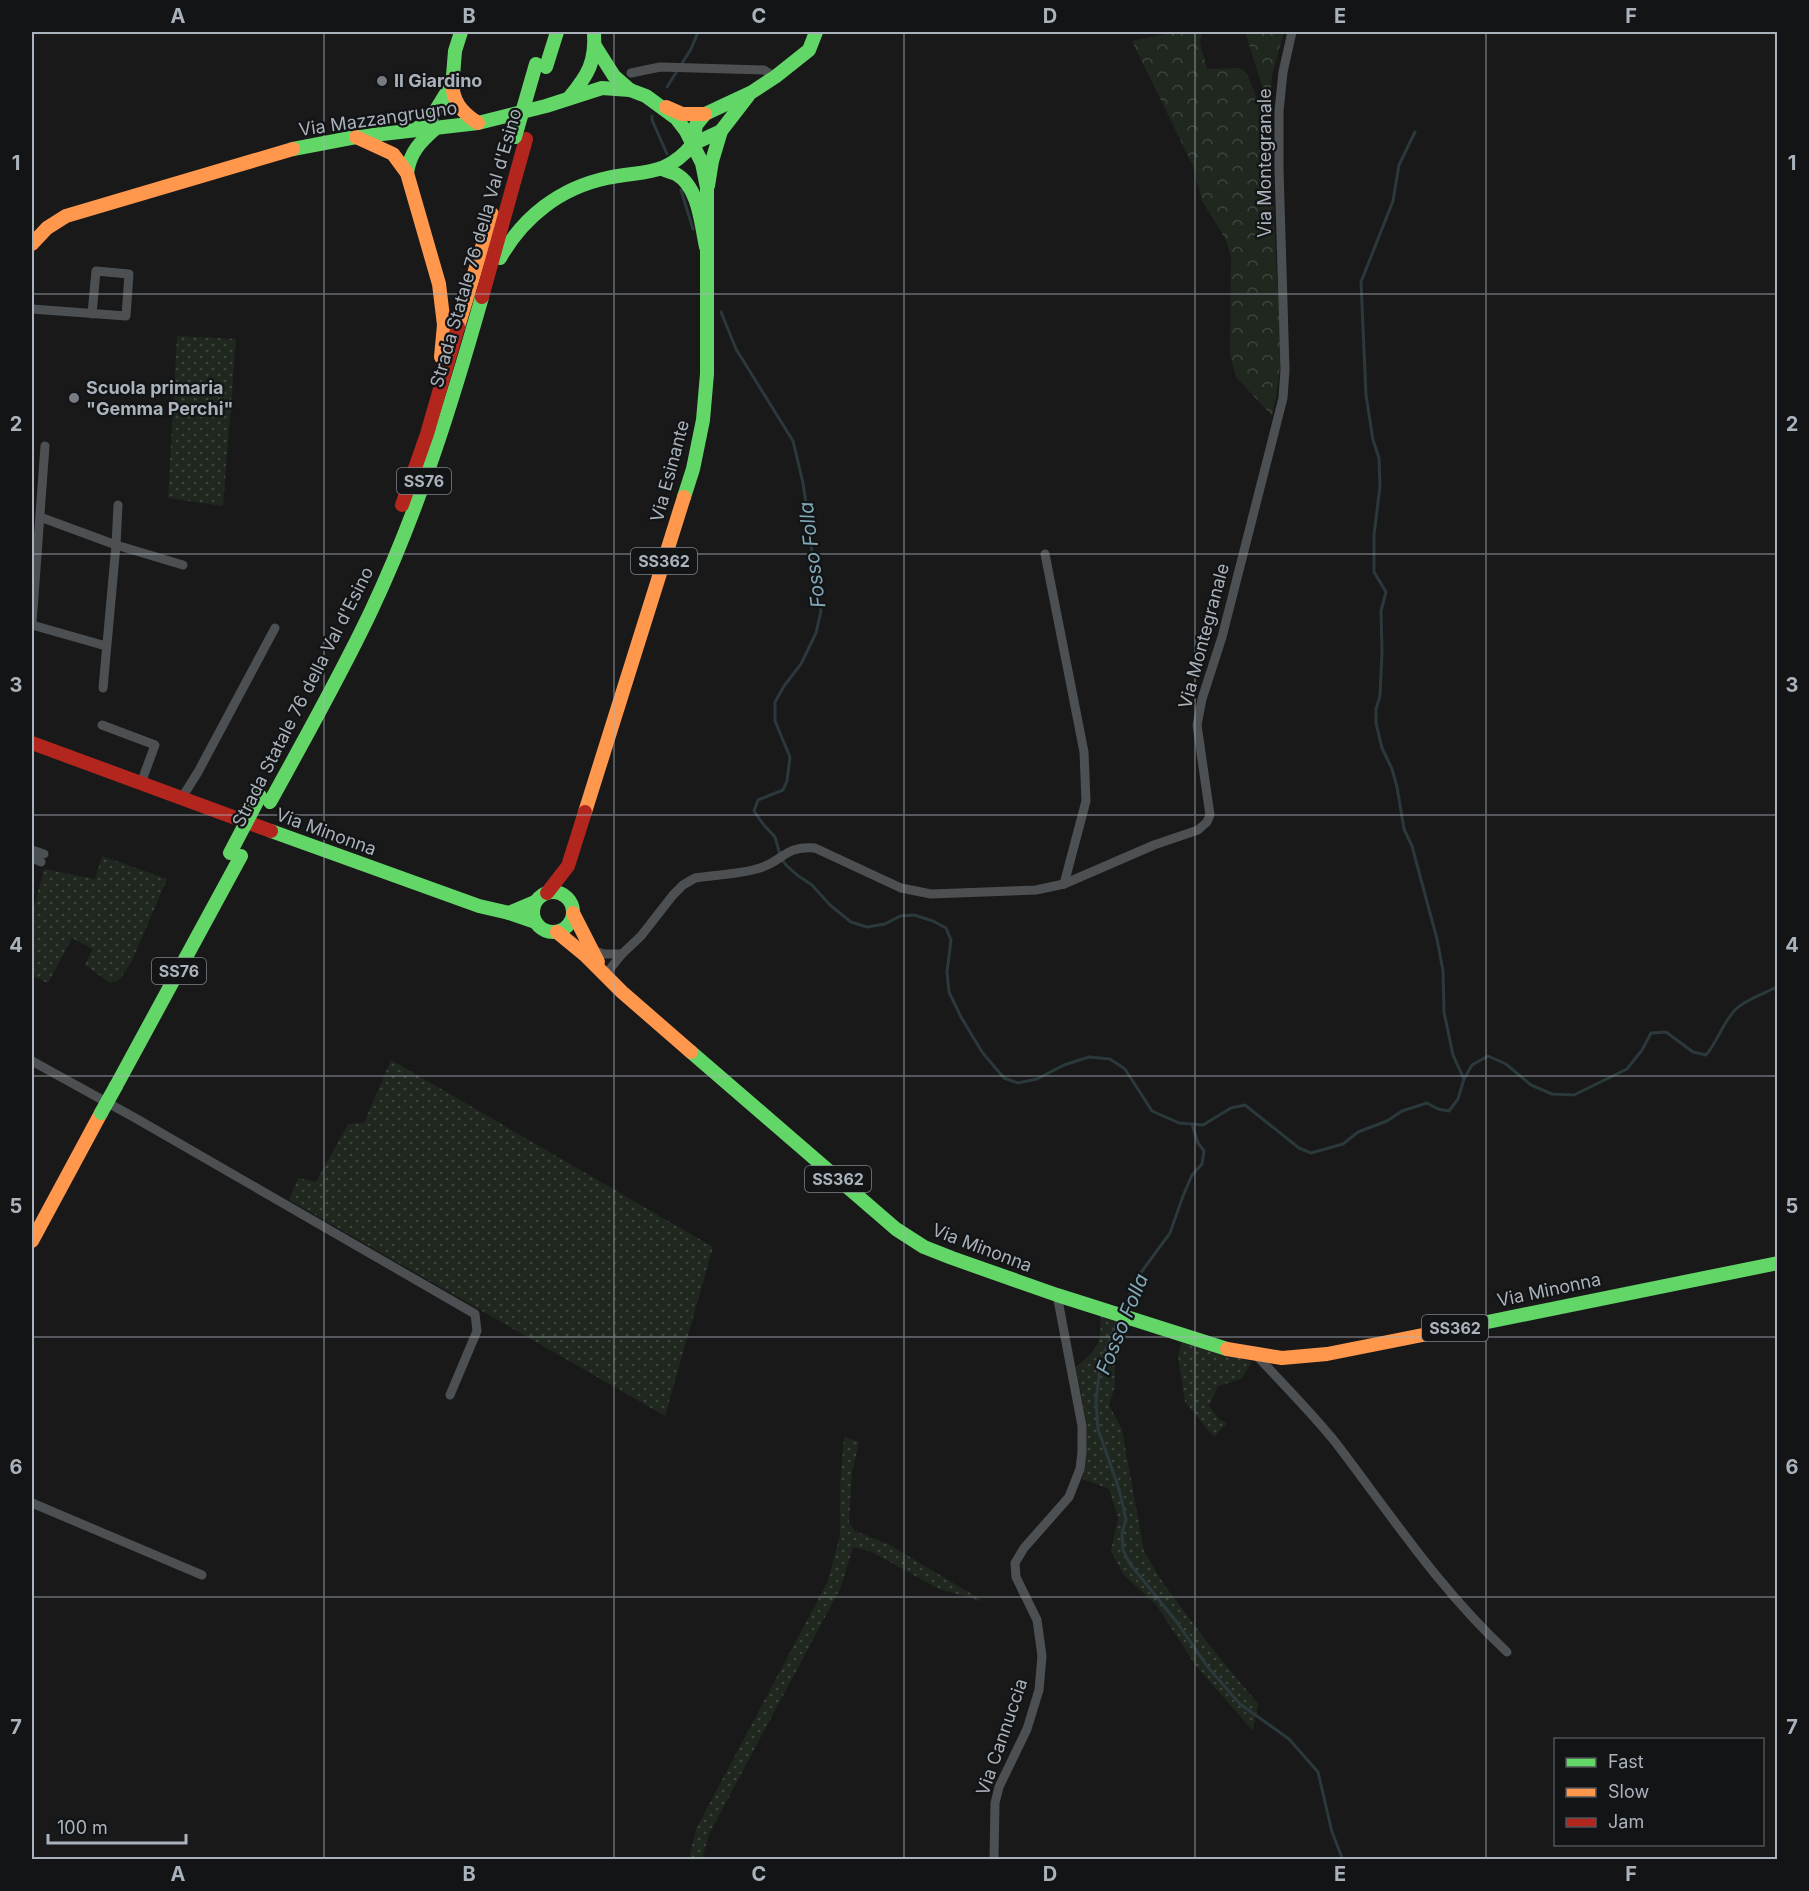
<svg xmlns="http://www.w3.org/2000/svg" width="1809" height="1891" font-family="Inter,sans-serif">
	<defs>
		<pattern id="grass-dots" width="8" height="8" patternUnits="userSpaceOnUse" patternTransform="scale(1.5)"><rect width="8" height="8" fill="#1f271f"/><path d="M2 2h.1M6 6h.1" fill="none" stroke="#3d443e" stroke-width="1.8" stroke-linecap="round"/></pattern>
		<pattern id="forest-crowns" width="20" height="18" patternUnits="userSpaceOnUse" patternTransform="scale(1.5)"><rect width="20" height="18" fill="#1f271f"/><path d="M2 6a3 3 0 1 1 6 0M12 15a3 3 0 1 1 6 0" fill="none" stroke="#3d443e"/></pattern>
	</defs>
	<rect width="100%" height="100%" fill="#19191a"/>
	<g fill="url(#grass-dots)">
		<path d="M177 336 236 339 223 506 168 498Z"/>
		<path d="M102 856 167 879 132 961 120 979 110 983 85 965 93 949 72 938 48 983 32 976V914L44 869 95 879Z"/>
		<path d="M391 1060 713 1247 665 1416 289 1200 298 1178 316 1182 348 1124 364 1123Z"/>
		<path d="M1101 1313 1131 1325 1115 1367V1386L1109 1405 1122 1430 1144 1551 1163 1583 1207 1642 1258 1704 1253 1731 1196 1666 1157 1606 1123 1574 1111 1551 1118 1518 1109 1489 1083 1479 1087 1443V1426L1076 1367C1101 1346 1100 1345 1101 1313Z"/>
		<path d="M1182 1340 1252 1362 1241 1379 1218 1386 1209 1406 1219 1419 1227 1423 1214 1437 1185 1402 1178 1356Z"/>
		<path d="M844 1437 859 1442 852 1473 849 1522 855 1531 888 1544 985 1602 939 1589 870 1551 853 1547 841 1587 709 1834 702 1859H689L696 1829 828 1581 840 1535V1485Z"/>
	</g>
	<g fill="url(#forest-crowns)">
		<path d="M1175 32H1202L1200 43 1207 69 1239 68 1246 72 1261 108 1269 116 1281 359 1276 398 1272 416 1236 377 1230 356 1231 257 1226 240 1202 201 1193 166 1132 41Z"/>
		<path d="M1245 32H1284L1272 75 1270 101 1262 86Z"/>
	</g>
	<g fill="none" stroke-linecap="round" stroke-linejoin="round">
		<g stroke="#2b383c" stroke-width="3">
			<path d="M667 87 691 49 698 32"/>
			<path d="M652 116V120L667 154"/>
			<path d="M1415 132 1399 165 1393 201 1361 282 1366 395 1373 440 1379 458 1380 486 1374 535V572L1386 592 1381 611 1382 652 1380 696 1376 709V723L1382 748 1392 769 1397 787 1404 829 1412 846 1437 939 1443 971 1444 1012 1453 1055 1464 1079"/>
			<path d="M681 190 693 229"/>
			<path d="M721 312 736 349 793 441 803 483 810 530 814 579 821 611 816 633 801 664 784 686 775 702V721L790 757 787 781 783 790 758 800 754 811 763 824 775 837 781 858 786 865 797 875 812 885 830 905 851 922 867 927 885 924 900 916 914 915 933 921 946 928 951 940 947 972 949 992 961 1017 982 1052 1004 1078 1018 1083 1037 1079 1064 1065 1089 1057 1110 1059 1125 1069 1152 1111 1179 1123 1203 1125 1231 1108 1245 1105 1299 1148 1311 1153 1343 1144 1358 1132 1387 1121 1402 1111 1427 1103 1438 1109 1449 1111 1458 1099 1464 1079 1472 1065 1488 1056 1506 1064 1531 1085 1552 1094 1574 1095 1627 1069 1642 1050 1651 1033 1666 1032 1693 1052 1706 1055C1718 1041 1722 1024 1735 1010 1745 999 1765 994 1778 986"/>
			<path d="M1123 1310 1137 1278 1170 1233 1183 1196 1192 1175 1202 1164 1204 1151 1198 1143 1192 1124"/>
			<path d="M1119 1318 1105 1351 1099 1375 1096 1401 1098 1429 1119 1489 1126 1520 1122 1533 1123 1550 1130 1564 1176 1621 1207 1666 1240 1704 1289 1739 1318 1772 1332 1832 1343 1860"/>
		</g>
		<g stroke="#4d5053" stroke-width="9">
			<path d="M631 73 660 67 764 70 775 77"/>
			<path d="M32 309 126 316 129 274 96 271 92 314"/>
			<path d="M118 505 116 545 183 565"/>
			<path d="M40 517 116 545 103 688"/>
			<path d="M1045 554 1084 752 1086 801 1064 884"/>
			<path d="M32 623 45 446"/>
			<path d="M32 625 106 646"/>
			<path d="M102 725 155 745 141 783"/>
			<path d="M181 799 198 772 275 628"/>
			<path d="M32 850 44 854"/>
			<path d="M32 858 41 862"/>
			<path d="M593 950 603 954H622"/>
			<path d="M605 975 622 954 641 936 673 895 683 885 695 878C715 875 742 874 760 868 785 860 784 846 815 848L901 888 931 894 1036 890 1064 884 1154 845 1198 830 1207 822 1210 815 1197 725 1202 699 1222 637 1283 398 1285 370 1279 169V111L1283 72 1292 32"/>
			<path d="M32 1061 137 1119 475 1314 477 1331 450 1395"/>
			<path d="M1256 1355C1283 1384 1311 1412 1336 1443 1391 1515 1440 1590 1507 1652"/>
			<path d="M32 1503 202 1575"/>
			<path d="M994 1860 995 1803 999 1787 1027 1729 1039 1690 1042 1656 1037 1620 1016 1577 1015 1563 1024 1548 1069 1497 1080 1469 1082 1452V1426L1057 1295"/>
		</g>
		<g stroke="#63d668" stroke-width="14">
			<path d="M595 46 614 76 630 90"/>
			<path d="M546 67 557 32"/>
			<path d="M569 98C588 75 596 62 594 32"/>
			<path d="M415 130 431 118 447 92 453 76 455 51 461 32"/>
			<path d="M721 131 693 144 696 125 705 114 752 92 775 77 809 50 816 32"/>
			<path d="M293 149 356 137 478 123 546 106 602 88 630 90 646 96 676 118 686 131 702 163 707 188V374L703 420 693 469 684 497"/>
			<path d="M662 169C666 171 672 172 676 174 699 187 701 224 706 247"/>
			<path d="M407 173C410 152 420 142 436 128"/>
			<path d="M708 186 712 161 721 131 748 96"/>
			<path d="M500 258C523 217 560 188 607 178 644 170 666 177 693 144"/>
			<path d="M270 802C305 738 341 675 372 609 419 509 452 403 482 297"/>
			<path d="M271 831 479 906 509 913 535 922"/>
			<circle cx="553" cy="912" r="20"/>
			<path d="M509 913 535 902"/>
			<path d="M691 1052 896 1229 924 1247 952 1258 1057 1295 1227 1349"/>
			<path d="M116 1086 241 856"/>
			<path d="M1468 1326 1778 1263"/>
		</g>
		<g stroke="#ff974d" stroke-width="14">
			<path d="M452 80C452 101 461 112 478 123"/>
			<path d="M666 107 682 114H705"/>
			<path d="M356 137 393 154 407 173 439 284 444 325 441 357"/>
			<path d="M32 244 47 228 66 216 293 149"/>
			<path d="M458 327 492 214"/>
			<path d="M585 812 684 497"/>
			<path d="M573 913 598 962"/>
			<path d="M557 932 585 955 622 992 691 1052"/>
			<path d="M32 1241 101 1113"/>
			<path d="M1227 1349 1282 1358 1327 1354 1468 1326"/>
		</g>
		<g stroke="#b3261e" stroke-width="14">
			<path d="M482 297 526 139"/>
			<path d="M402 505 427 434 458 327"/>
			<path d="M32 743 271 831"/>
			<path d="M547 893 568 866 585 812"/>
		</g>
		<g stroke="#63d668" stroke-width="14">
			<path d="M515 137 536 64"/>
			<path d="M230 853 260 796"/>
			<path d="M101 1113 116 1086"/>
		</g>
	</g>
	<path fill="none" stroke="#aab2bb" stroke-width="1.5" stroke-opacity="0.55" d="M324 32V1860M614 32V1860M904 32V1860M1195 32V1860M1486 32V1860M32 294H1778M32 554H1778M32 815H1778M32 1076H1778M32 1337H1778M32 1597H1778"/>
	<g fill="#777c83" stroke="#131416" stroke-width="2">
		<circle cx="382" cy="81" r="6"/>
		<circle cx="74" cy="398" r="6"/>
	</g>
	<g text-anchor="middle" stroke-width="4.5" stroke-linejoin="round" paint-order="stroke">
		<g fill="#131416" stroke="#7d838a" stroke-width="1.5">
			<rect x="397" y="468" width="54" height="26" rx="4.5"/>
			<rect x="631" y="548" width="66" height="26" rx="4.5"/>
			<rect x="152" y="958" width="54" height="26" rx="4.5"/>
			<rect x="805" y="1166" width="66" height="26" rx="4.5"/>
			<rect x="1422" y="1315" width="66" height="26" rx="4.5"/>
		</g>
		<g font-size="16" font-weight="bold" fill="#aab2bb">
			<text x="424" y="487">SS76</text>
			<text x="664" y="567">SS362</text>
			<text x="179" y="977">SS76</text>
			<text x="838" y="1185">SS362</text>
			<text x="1455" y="1334">SS362</text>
		</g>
		<g font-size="18" font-weight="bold" fill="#aab2bb" stroke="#131416" text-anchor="start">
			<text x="394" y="87">Il Giardino</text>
			<text x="86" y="394">Scuola primaria<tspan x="86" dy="21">"Gemma Perchi"</tspan></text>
		</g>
		<g font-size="18" fill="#aab2bb" stroke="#131416">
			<text transform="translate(378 119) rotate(-8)" y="6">Via Mazzangrugno</text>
			<text transform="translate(1265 163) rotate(-90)" y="6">Via Montegranale</text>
			<text transform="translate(476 248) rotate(-74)" y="6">Strada Statale 76 della Val d'Esino</text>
			<text transform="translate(670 471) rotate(-75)" y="6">Via Esinante</text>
			<text transform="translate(1204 636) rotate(-75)" y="6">Via Montegranale</text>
			<text transform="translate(303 697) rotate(-63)" y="6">Strada Statale 76 della Val d'Esino</text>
			<text transform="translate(326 832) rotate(20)" y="6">Via Minonna</text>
			<text transform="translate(982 1248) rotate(21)" y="6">Via Minonna</text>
			<text transform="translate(1549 1290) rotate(-12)" y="6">Via Minonna</text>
			<text transform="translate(1002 1737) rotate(-71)" y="6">Via Cannuccia</text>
		</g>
		<g font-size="20" font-style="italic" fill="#80a8b7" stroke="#131416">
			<text transform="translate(812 555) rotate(-97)" y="7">Fosso Folla</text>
			<text transform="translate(1122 1324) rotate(-68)" y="7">Fosso Folla</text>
		</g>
	</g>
	<rect width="1809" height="1891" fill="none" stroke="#131416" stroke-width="66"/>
	<rect x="1554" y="1738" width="210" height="108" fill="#131416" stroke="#4f5358" stroke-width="1.5"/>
	<rect x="1566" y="1758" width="30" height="9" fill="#63d668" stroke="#4f5358" stroke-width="1.5"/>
	<text x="1608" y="1768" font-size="18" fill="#aab2bb">Fast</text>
	<rect x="1566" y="1788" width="30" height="9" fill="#ff974d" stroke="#4f5358" stroke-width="1.5"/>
	<text x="1608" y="1798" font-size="18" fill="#aab2bb">Slow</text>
	<rect x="1566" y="1818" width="30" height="9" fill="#b3261e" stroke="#4f5358" stroke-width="1.5"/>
	<text x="1608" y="1828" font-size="18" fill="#aab2bb">Jam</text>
	<path d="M48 1834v9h138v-9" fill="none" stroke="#aab2bb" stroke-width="3"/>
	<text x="57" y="1834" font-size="18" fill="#aab2bb" stroke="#131416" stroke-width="4.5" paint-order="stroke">100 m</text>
	<rect x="33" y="33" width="1743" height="1825" fill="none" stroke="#aab2bb" stroke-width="2"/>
	<g font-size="20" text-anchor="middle" font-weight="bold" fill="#aab2bb">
		<text x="178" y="23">A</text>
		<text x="469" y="23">B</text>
		<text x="759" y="23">C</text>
		<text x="1050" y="23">D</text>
		<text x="1340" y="23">E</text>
		<text x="1631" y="23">F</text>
		<text x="16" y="170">1</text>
		<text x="1792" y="170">1</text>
		<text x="16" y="431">2</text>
		<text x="1792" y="431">2</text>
		<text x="16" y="692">3</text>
		<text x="1792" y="692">3</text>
		<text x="16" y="952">4</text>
		<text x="1792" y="952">4</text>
		<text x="16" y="1213">5</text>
		<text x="1792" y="1213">5</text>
		<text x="16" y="1474">6</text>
		<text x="1792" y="1474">6</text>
		<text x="16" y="1734">7</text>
		<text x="1792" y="1734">7</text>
		<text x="178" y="1881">A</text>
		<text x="469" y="1881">B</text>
		<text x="759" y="1881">C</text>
		<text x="1050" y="1881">D</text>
		<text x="1340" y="1881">E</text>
		<text x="1631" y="1881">F</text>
	</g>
</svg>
